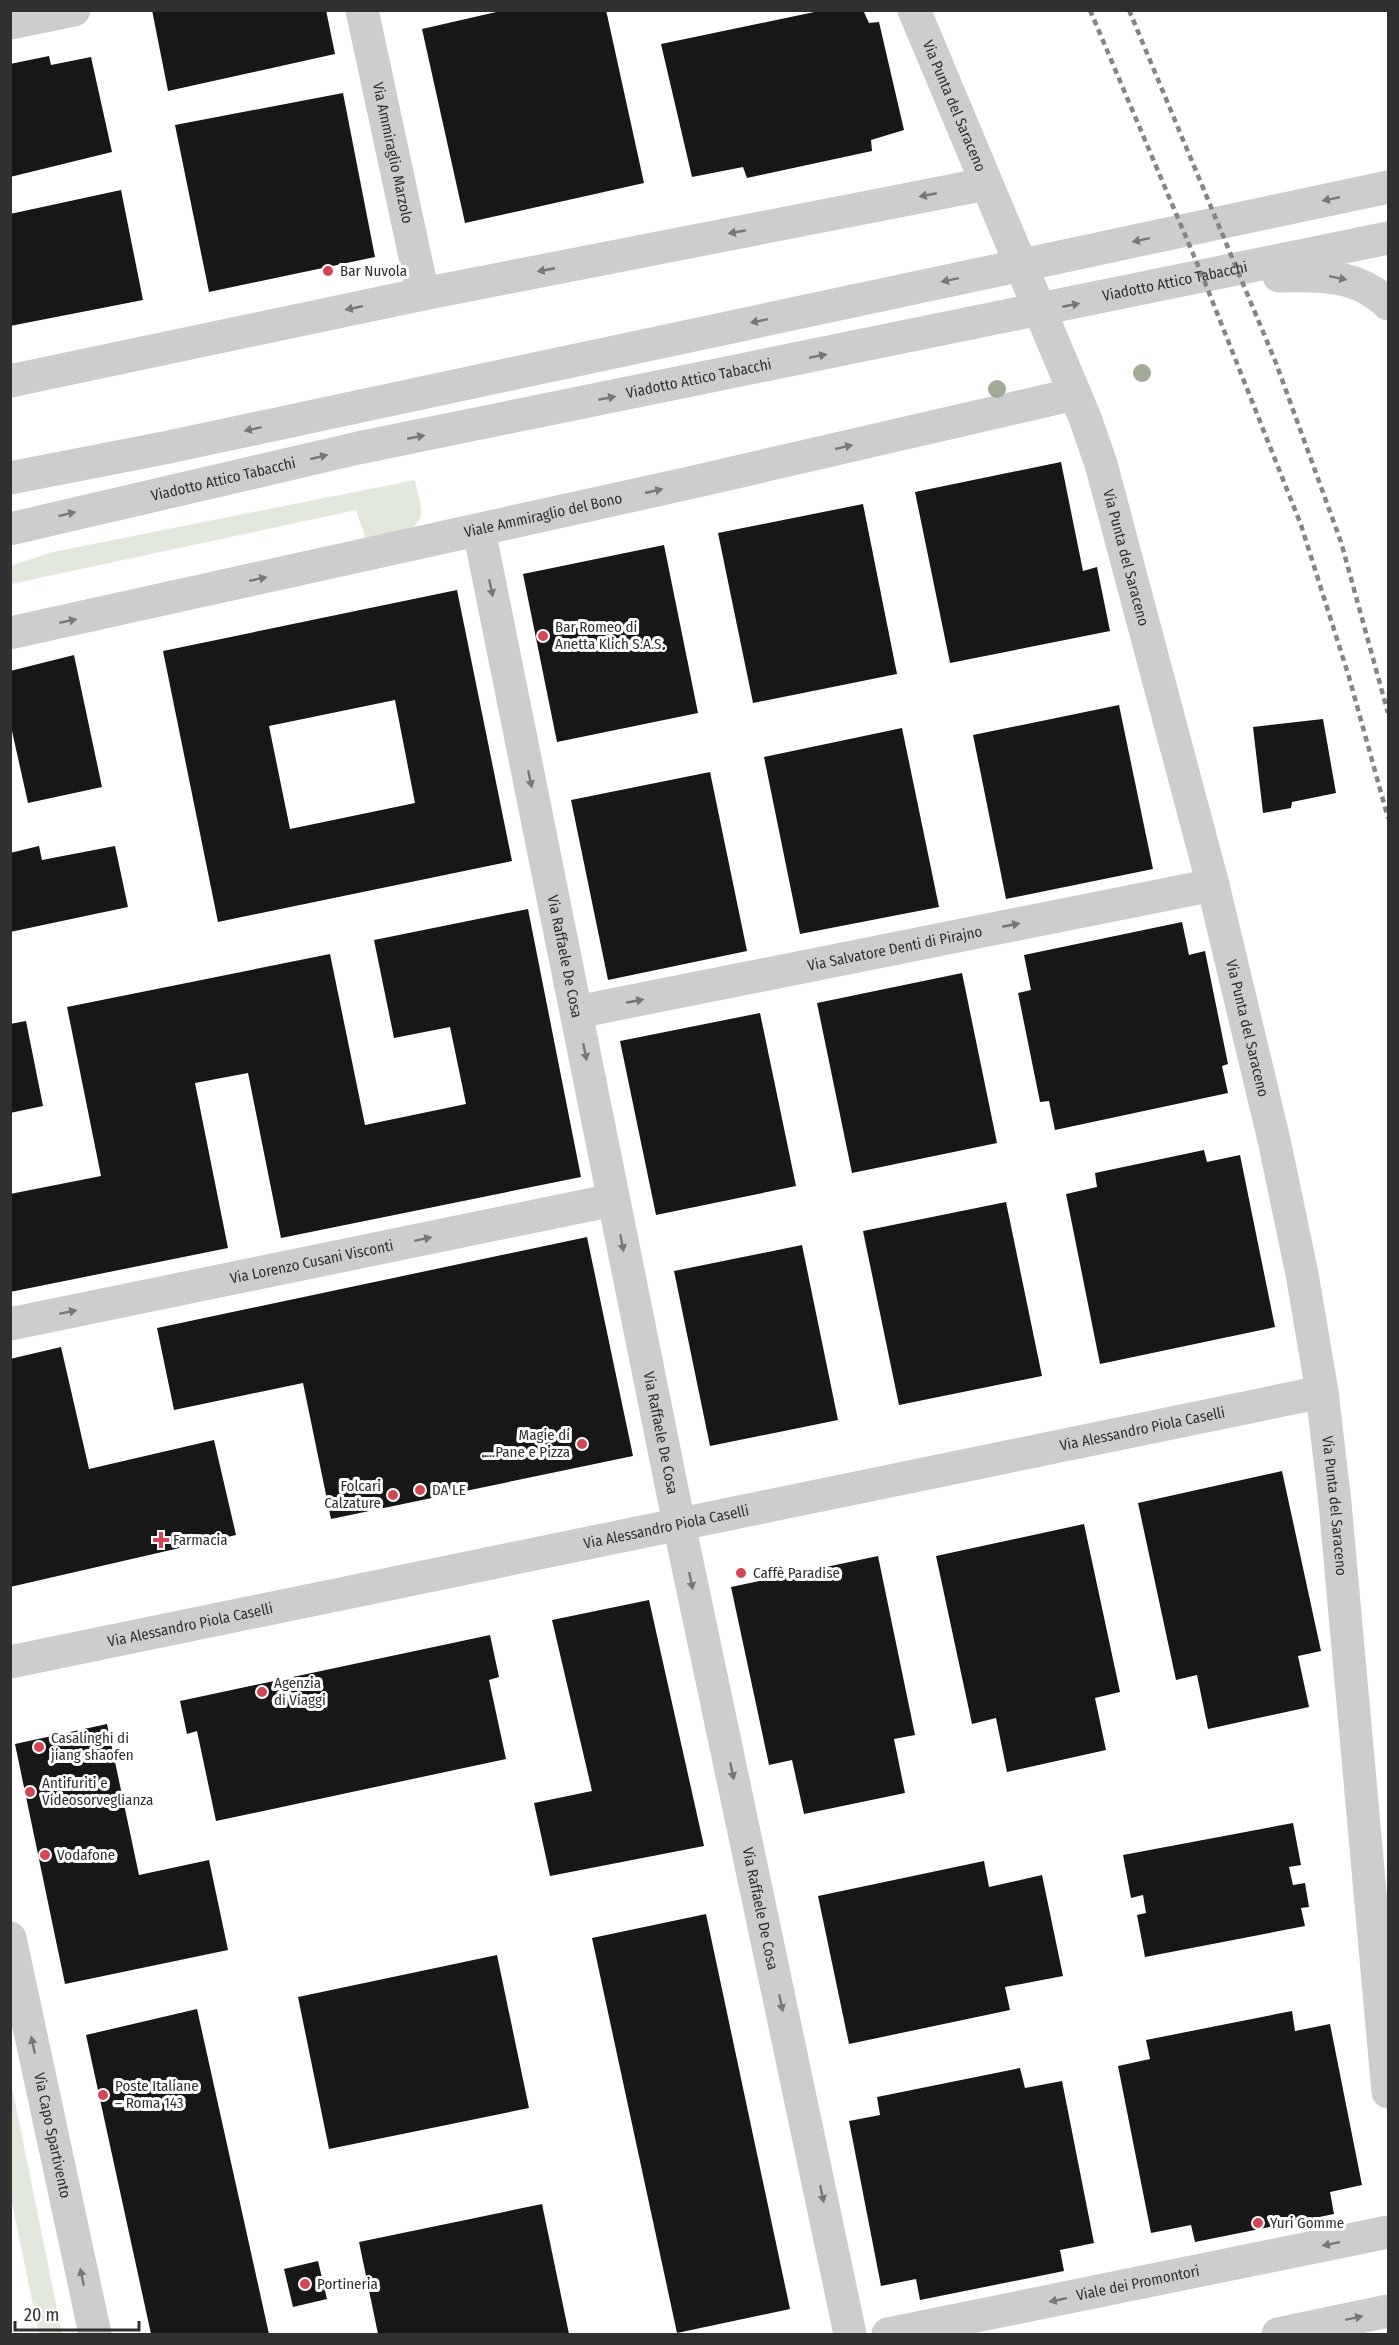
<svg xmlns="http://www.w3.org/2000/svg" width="1399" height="2345" font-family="'Fira Sans Condensed',sans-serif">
	<rect width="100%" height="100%" fill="#fff"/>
	<g fill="#e3e8dc">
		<path d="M415 480C417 490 421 503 421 513 420 535 382 536 366 540L356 510 11 584 10 566 53 552Z"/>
		<path d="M11 2082 62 2334H39L11 2198Z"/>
	</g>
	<g fill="#171717" fill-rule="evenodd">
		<path d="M152 10H326L335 54 168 91Z"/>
		<path d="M505 10H606L644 183 465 223 422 29Z"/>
		<path d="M824 10H863L869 23 879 22 904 130 871 140 872 151 747 178 743 167 692 177 661 44Z"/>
		<path d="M49 56 51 65 91 57 112 152 10 177V64Z"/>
		<path d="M343 93 375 257 209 292 175 125Z"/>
		<path d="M121 190 143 300 10 326V214Z"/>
		<path d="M1061 462 1083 571 1097 567 1110 631 950 663 915 492Z"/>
		<path d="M863 504 897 674 753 703 718 533Z"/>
		<path d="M664 545 698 713 557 742 523 574Z"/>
		<path d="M457 590 512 861 218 922 163 651ZM395 700 415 803 290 829 269 726Z"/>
		<path d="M74 655 102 787 28 803 10 722V671Z"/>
		<path d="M1119 705 1153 869 1006 899 973 735Z"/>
		<path d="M1323 719 1336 793 1292 802 1291 808 1263 813 1253 727Z"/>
		<path d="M902 728 939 907 800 934 764 757Z"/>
		<path d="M710 772 747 951 608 980 571 800Z"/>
		<path d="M39 846 42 860 115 846 128 907 10 932V853Z"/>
		<path d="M528 909 581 1177 281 1238 248 1073 195 1083 228 1248 10 1292V1194L101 1176 67 1007 330 954 365 1125 466 1104 450 1027 394 1038 374 940Z"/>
		<path d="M1182 922 1189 955 1205 951 1228 1064 1222 1066 1228 1093 1055 1130 1049 1101 1040 1102 1018 993 1031 990 1024 955Z"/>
		<path d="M962 973 997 1143 852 1173 817 1003Z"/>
		<path d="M760 1013 796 1186 656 1215 620 1041Z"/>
		<path d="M26 1021 43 1106 10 1113V1024Z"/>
		<path d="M1204 1150 1207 1162 1240 1155 1275 1327 1100 1364 1066 1194 1097 1187 1095 1173Z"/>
		<path d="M1006 1202 1042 1376 899 1405 863 1231Z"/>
		<path d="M587 1237 633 1456 331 1519 303 1383 174 1410 157 1328Z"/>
		<path d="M802 1245 838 1420 710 1446 674 1271Z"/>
		<path d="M61 1347 89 1469 214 1440 236 1535 10 1587V1359Z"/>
		<path d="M1282 1471 1321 1651 1298 1656 1309 1707 1208 1729 1197 1675 1176 1680 1138 1503Z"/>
		<path d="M1084 1524 1120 1692 1095 1698 1106 1750 1007 1772 996 1718 972 1724 936 1556Z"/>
		<path d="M878 1556 915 1735 894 1739 905 1793 804 1814 792 1760 769 1765 731 1587Z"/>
		<path d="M649 1600 704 1846 550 1876 534 1803 592 1791 552 1620Z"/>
		<path d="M490 1635 499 1677 489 1680 506 1759 216 1821 197 1731 187 1734 180 1701Z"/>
		<path d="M107 1724 139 1875 209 1860 228 1950 65 1984 15 1744Z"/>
		<path d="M1293 1823 1301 1865 1289 1867 1293 1885 1305 1883 1309 1907 1301 1908 1305 1926 1145 1957 1137 1915 1146 1913 1143 1895 1131 1898 1123 1855Z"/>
		<path d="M984 1861 989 1887 1042 1875 1063 1976 1005 1987 1010 2010 849 2044 818 1896Z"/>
		<path d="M706 1914 790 2309 677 2333 592 1938Z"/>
		<path d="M497 1955 529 2108 329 2149 298 1997Z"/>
		<path d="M197 2009 269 2334H151L86 2035Z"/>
		<path d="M1292 2011 1295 2031 1330 2024 1362 2185 1330 2192 1334 2214 1195 2242 1191 2225 1151 2233 1118 2066 1150 2059 1146 2040Z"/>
		<path d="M1020 2068 1025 2088 1062 2081 1094 2243 1060 2250 1064 2271 920 2300 916 2279 881 2286 849 2121 880 2115 877 2097Z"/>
		<path d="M542 2204 569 2334H378L359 2242Z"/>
		<path d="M318 2261 327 2299 293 2307 284 2269Z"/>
	</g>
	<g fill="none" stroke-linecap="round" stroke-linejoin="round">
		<g stroke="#cdcdcd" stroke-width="33">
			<path id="s1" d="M362 10 423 294"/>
			<path id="s2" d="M914 10 1085 418 1101 464 1213 885 1274 1140 1302 1274 1322 1392 1335 1503 1388 2092"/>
			<path d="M10 23 74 10"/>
			<path d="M10 381 423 294 986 184"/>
			<path id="s3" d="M479 530 679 1524 850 2334"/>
			<path id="s4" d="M10 633 689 483 1075 394"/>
			<path id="s5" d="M577 1012 1213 885"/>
			<path id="s6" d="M10 1324 613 1200"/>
			<path id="s7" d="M10 1662 1322 1392"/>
			<path id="s8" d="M10 1938 95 2334"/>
			<path id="s9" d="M888 2334 1388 2232"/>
			<path d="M1278 2334 1388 2311"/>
		</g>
		<g stroke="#cdcdcd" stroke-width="33">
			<path d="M1279 276C1318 275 1358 274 1388 304"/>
			<path d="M10 478 164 448 1388 187"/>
			<path id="s10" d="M10 529 358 448 1388 238"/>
		</g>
		<g stroke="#858585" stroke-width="4.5" stroke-dasharray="6 4.5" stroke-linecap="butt">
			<path d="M1090 10 1202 275 1301 525 1349 677 1388 818"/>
			<path d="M1129 10 1276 363 1341 542 1388 713"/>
		</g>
	</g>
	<g fill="#a1ab97">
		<circle cx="1142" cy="373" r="9"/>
		<circle cx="997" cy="389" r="9"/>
	</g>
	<defs><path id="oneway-solid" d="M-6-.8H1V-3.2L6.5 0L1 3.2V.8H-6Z" transform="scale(1.5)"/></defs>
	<g fill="#777">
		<use href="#oneway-solid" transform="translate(928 195) rotate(169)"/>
		<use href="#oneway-solid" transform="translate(1331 199) rotate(168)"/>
		<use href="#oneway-solid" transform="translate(737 232) rotate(169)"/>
		<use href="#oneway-solid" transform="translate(1141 240) rotate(168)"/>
		<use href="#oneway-solid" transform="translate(546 270) rotate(169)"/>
		<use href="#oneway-solid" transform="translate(1338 278) rotate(12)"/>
		<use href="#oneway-solid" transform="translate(950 280) rotate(168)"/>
		<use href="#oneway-solid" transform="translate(1071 305) rotate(-11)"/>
		<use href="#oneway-solid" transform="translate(354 308) rotate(168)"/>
		<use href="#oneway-solid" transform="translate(759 321) rotate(168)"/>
		<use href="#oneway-solid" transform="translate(818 356) rotate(-11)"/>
		<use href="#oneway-solid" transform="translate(607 398) rotate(-11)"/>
		<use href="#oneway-solid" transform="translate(253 429) rotate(168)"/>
		<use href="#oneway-solid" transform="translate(416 437) rotate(-11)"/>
		<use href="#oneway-solid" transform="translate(844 447) rotate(-13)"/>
		<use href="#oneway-solid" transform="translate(319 457) rotate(-13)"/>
		<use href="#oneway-solid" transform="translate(654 491) rotate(-13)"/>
		<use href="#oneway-solid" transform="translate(67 514) rotate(-14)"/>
		<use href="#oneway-solid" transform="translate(258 579) rotate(-12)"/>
		<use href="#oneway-solid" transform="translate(491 588) rotate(78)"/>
		<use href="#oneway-solid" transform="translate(68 621) rotate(-12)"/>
		<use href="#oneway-solid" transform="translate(530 779) rotate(78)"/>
		<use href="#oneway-solid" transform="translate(1011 925) rotate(-11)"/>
		<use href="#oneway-solid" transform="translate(635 1001) rotate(-11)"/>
		<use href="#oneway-solid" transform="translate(585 1052) rotate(79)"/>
		<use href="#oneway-solid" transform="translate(423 1239) rotate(-12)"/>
		<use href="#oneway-solid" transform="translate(622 1243) rotate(79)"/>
		<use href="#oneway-solid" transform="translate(68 1312) rotate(-12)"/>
		<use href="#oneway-solid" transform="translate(691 1581) rotate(78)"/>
		<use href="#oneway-solid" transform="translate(732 1771) rotate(78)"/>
		<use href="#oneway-solid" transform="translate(781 2003) rotate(78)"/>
		<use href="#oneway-solid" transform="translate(33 2045) rotate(-102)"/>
		<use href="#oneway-solid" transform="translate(822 2194) rotate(78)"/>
		<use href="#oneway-solid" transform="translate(1331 2244) rotate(168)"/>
		<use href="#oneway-solid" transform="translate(82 2277) rotate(-102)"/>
		<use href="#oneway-solid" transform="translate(1058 2300) rotate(168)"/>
		<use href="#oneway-solid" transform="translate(1354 2318) rotate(-12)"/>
	</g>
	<g fill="#d34652" stroke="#fff" stroke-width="2">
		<circle cx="328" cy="271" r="6"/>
		<circle cx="543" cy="636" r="6"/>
		<circle cx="582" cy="1444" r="6"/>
		<circle cx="420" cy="1490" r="6"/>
		<circle cx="393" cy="1495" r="6"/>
		<path d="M158 1531h6v6h6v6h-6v6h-6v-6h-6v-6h6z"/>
		<circle cx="741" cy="1573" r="6"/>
		<circle cx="262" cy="1692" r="6"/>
		<circle cx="39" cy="1747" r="6"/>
		<circle cx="30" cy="1792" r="6"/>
		<circle cx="45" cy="1855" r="6"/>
		<circle cx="103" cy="2095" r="6"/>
		<circle cx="1258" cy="2223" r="6"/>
		<circle cx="305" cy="2284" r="6"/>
	</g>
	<g text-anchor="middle" stroke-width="6" stroke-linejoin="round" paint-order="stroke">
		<g font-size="15" fill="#303030" stroke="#fff">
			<text dy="5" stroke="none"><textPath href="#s2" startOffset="104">Via Punta del Saraceno</textPath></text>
			<text dy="5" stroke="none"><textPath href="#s1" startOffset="146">Via Ammiraglio Marzolo</textPath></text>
			<text dy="5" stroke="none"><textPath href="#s10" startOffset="1191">Viadotto Attico Tabacchi</textPath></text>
			<text dy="5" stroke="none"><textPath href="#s10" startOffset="705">Viadotto Attico Tabacchi</textPath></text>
			<text dy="5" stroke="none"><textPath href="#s10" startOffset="219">Viadotto Attico Tabacchi</textPath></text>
			<text dy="5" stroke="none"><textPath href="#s4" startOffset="546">Viale Ammiraglio del Bono</textPath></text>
			<text dy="5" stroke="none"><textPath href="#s2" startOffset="588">Via Punta del Saraceno</textPath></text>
			<text dy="5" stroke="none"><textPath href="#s5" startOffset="324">Via Salvatore Denti di Pirajno</textPath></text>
			<text dy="5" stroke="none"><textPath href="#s3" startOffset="435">Via Raffaele De Cosa</textPath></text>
			<text dy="5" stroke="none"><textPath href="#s2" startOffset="1074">Via Punta del Saraceno</textPath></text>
			<text dy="5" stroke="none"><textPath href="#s6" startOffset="308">Via Lorenzo Cusani Visconti</textPath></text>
			<text dy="5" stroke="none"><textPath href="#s7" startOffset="1156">Via Alessandro Piola Caselli</textPath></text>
			<text dy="5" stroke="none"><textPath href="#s3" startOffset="921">Via Raffaele De Cosa</textPath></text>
			<text dy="5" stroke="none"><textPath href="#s2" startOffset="1560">Via Punta del Saraceno</textPath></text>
			<text dy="5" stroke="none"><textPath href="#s7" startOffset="670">Via Alessandro Piola Caselli</textPath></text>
			<text dy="5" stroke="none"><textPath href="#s7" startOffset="184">Via Alessandro Piola Caselli</textPath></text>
			<text dy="5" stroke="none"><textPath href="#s3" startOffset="1407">Via Raffaele De Cosa</textPath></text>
			<text dy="5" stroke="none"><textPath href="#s8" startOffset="202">Via Capo Spartivento</textPath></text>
			<text dy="5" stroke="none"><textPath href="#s9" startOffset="255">Viale dei Promontori</textPath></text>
		</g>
		<g font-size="15" fill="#303030" stroke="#fff" text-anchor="start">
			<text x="340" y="276">Bar Nuvola</text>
			<text x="555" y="632">Bar Romeo di<tspan x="555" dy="17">Anetta Klich S.A.S.</tspan></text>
			<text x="570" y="1440" text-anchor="end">Magie di<tspan x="570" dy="17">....Pane e Pizza</tspan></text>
			<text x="381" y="1491" text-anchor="end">Folcari<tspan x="381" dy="17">Calzature</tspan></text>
			<text x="432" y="1495">DA LE</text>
			<text x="173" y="1545">Farmacia</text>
			<text x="753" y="1578">Caffè Paradise</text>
			<text x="274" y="1688">Agenzia<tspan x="274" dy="17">di Viaggi</tspan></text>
			<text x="51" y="1743">Casalinghi di<tspan x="51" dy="17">jiang shaofen</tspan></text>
			<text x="42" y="1788">Antifuriti e<tspan x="42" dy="17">Videosorveglianza</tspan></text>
			<text x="57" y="1860">Vodafone</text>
			<text x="115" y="2091">Poste Italiane<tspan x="115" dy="17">– Roma 143</tspan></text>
			<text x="1270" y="2228">Yuri Gomme</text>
			<text x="317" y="2289">Portineria</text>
		</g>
	</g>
	<rect width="1399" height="2345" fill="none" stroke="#303030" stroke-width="24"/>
	<path d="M15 2321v9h124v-9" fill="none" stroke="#303030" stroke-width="3"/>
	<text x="24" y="2321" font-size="18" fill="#303030" stroke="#ffffff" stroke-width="4.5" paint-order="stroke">20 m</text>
</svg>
